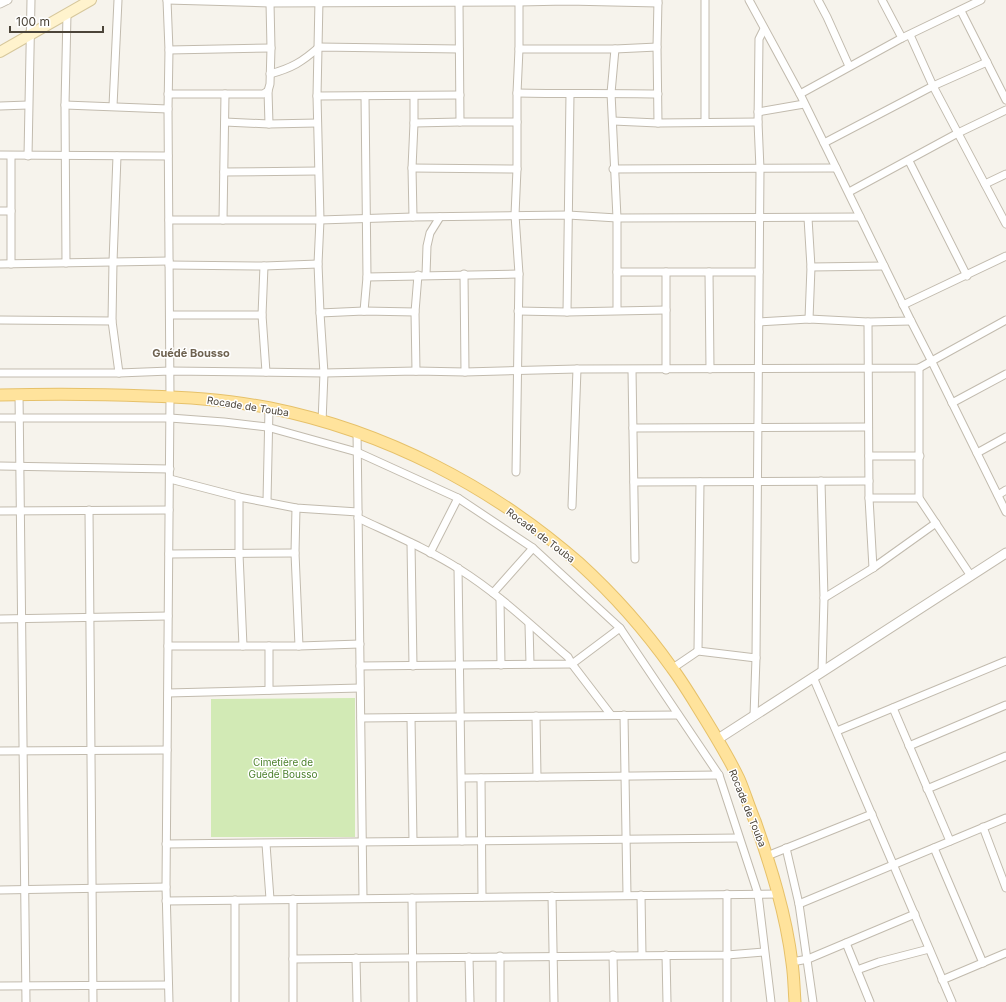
<svg xmlns="http://www.w3.org/2000/svg" width="1006" height="1002" font-family="Inter,sans-serif">
	<rect width="100%" height="100%" fill="#f6f3ec"/>
	<path fill="#d2eab5" d="M355 698V837H211V699Z"/>
	<g fill="none" stroke-linecap="round" stroke-linejoin="round">
		<g stroke="#c2bbae" stroke-width="9">
			<g id="minor">
				<path d="M167 0 169 50 168 109 170 397 166 887 169 1002"/>
				<path d="M167 0 270 3 519 2 567 1 658 3"/>
				<path d="M319 0 317 96 320 220 318 264 320 313 324 373 322 422"/>
				<path d="M705 0V122"/>
				<path d="M749 0 800 94 824 143 911 321 931 360 1006 512"/>
				<path d="M818 0 827 17 849 66"/>
				<path d="M882 0 902 38"/>
				<path d="M459 3 460 122H517"/>
				<path d="M0 4 8 0"/>
				<path d="M961 11 1006 100"/>
				<path d="M910 35 933 86 1006 224"/>
				<path d="M519 49H615L657 47"/>
				<path d="M615 49 611 93 617 218V310"/>
				<path d="M169 50 271 48"/>
				<path d="M270 74C292 68 302 62 319 47L459 49"/>
				<path d="M517 93C564 94 611 93 658 94"/>
				<path d="M168 94H263L268 91"/>
				<path d="M800 94 902 38 981 0"/>
				<path d="M317 96 460 95"/>
				<path d="M65 105 168 109"/>
				<path d="M0 106 28 105"/>
				<path d="M113 106 118 0"/>
				<path d="M758 112 804 104"/>
				<path d="M613 121 658 123 758 122"/>
				<path d="M225 122 269 124 317 123"/>
				<path d="M414 123 460 122"/>
				<path d="M658 123 657 47 658 0"/>
				<path d="M269 124 268 91 270 84 271 48 270 3"/>
				<path d="M824 143 933 86 987 62"/>
				<path d="M0 155 168 156"/>
				<path d="M11 156V264"/>
				<path d="M28 156 31 0"/>
				<path d="M117 156 113 262 112 321 119 373"/>
				<path d="M909 161 967 276"/>
				<path d="M412 168 517 169"/>
				<path d="M613 169 836 168"/>
				<path d="M224 172 318 171"/>
				<path d="M985 184 1006 174"/>
				<path d="M849 192 958 133 1006 110"/>
				<path d="M0 211H11"/>
				<path d="M413 217 412 168 414 123V97"/>
				<path d="M808 218 811 267 809 319"/>
				<path d="M169 220H320L413 217 568 215 617 218 860 217"/>
				<path d="M223 220 225 94"/>
				<path d="M66 263 65 105 67 14"/>
				<path d="M0 264 169 261"/>
				<path d="M169 265 264 266 318 264"/>
				<path d="M264 266 262 315 266 372"/>
				<path d="M811 267 884 266"/>
				<path d="M617 272H759"/>
				<path d="M666 272V370"/>
				<path d="M709 272 710 369"/>
				<path d="M464 274 465 372"/>
				<path d="M426 275 427 246 430 233 440 217"/>
				<path d="M367 277 519 274"/>
				<path d="M903 305 1006 256"/>
				<path d="M364 311 367 277 365 96"/>
				<path d="M518 311 567 312 666 310"/>
				<path d="M567 312 570 94"/>
				<path d="M320 313 364 311 415 312"/>
				<path d="M170 315H262"/>
				<path d="M0 320 112 321"/>
				<path d="M759 322 809 319 868 322 911 321"/>
				<path d="M868 322 869 498 873 568"/>
				<path d="M919 368V498L971 576"/>
				<path d="M632 370 635 559"/>
				<path d="M416 371 415 312 418 275"/>
				<path d="M0 373H119L170 371 324 373 416 371 465 372 577 369 919 368 1006 320"/>
				<path d="M19 394 26 1002"/>
				<path d="M952 403 1006 374"/>
				<path d="M0 418H170L224 422 267 427 357 452 458 498 533 548 620 628 719 775 758 894 771 1002"/>
				<path d="M633 428 868 427"/>
				<path d="M357 431 363 898"/>
				<path d="M977 453 1006 437"/>
				<path d="M869 456H920"/>
				<path d="M0 466 170 469"/>
				<path d="M516 472 519 274 515 215 517 169V93L519 49V0"/>
				<path d="M170 479 239 497 296 508 358 512"/>
				<path d="M821 481 824 598 822 672"/>
				<path d="M634 482 869 481"/>
				<path d="M998 495 1006 490"/>
				<path d="M239 497V554L243 646"/>
				<path d="M869 498H919"/>
				<path d="M267 501 269 408"/>
				<path d="M572 506 577 369"/>
				<path d="M296 508 295 553 299 646"/>
				<path d="M89 510 93 1002"/>
				<path d="M0 511 169 510"/>
				<path d="M358 518C392 534 428 549 459 569 499 594 533 627 568 657L572 664 611 715"/>
				<path d="M411 543 413 666"/>
				<path d="M430 553 458 498"/>
				<path d="M169 554 295 553"/>
				<path d="M458 568 462 841"/>
				<path d="M493 593 533 548"/>
				<path d="M824 598 873 568 936 523"/>
				<path d="M500 599 501 665"/>
				<path d="M0 619 168 616"/>
				<path d="M529 624 530 664"/>
				<path d="M168 646H299L360 644"/>
				<path d="M698 651 700 482"/>
				<path d="M360 666 572 664 620 628"/>
				<path d="M673 668 698 651 756 658"/>
				<path d="M813 677 952 1002"/>
				<path d="M269 690V646"/>
				<path d="M168 693 360 688"/>
				<path d="M893 708 950 841"/>
				<path d="M624 715 627 895"/>
				<path d="M536 716 537 777"/>
				<path d="M754 716 756 658 760 169 758 122 759 39 764 29"/>
				<path d="M361 718 678 715"/>
				<path d="M411 718 413 841"/>
				<path d="M837 731 1006 661"/>
				<path d="M909 746 1006 705"/>
				<path d="M0 751 167 750"/>
				<path d="M462 778 719 775"/>
				<path d="M481 778 482 897"/>
				<path d="M927 789 1006 756"/>
				<path d="M983 827 1006 888"/>
				<path d="M166 844 739 838"/>
				<path d="M266 844 270 899"/>
				<path d="M786 848 799 904 813 1002"/>
				<path d="M934 848 983 963"/>
				<path d="M767 856 872 814"/>
				<path d="M0 890 166 887"/>
				<path d="M727 894V1002"/>
				<path d="M641 895 642 955"/>
				<path d="M552 896 554 1002"/>
				<path d="M412 898 413 1002"/>
				<path d="M293 899V1002"/>
				<path d="M235 900V1002"/>
				<path d="M166 901 779 894"/>
				<path d="M799 904 1006 818"/>
				<path d="M846 943 870 1002"/>
				<path d="M613 955 614 1002"/>
				<path d="M666 955 667 1002"/>
				<path d="M500 956V1002"/>
				<path d="M469 957 470 1002"/>
				<path d="M356 958 357 1002"/>
				<path d="M293 959 727 955 764 952"/>
				<path d="M792 962 808 959 915 914"/>
				<path d="M857 970 879 962 929 949"/>
				<path d="M942 980 1006 953"/>
				<path d="M0 986 168 985"/>
			</g>
		</g>
		<g stroke="#c2bbae" stroke-width="11">
			<path id="tertiary" d="M718 739 1006 553"/>
		</g>
		<g stroke="#d6c79b" stroke-width="12">
			<path id="secondary" d="M0 52 91 0"/>
		</g>
		<g stroke="#e6c16a" stroke-width="13">
			<path id="primary" d="M0 395C49 394 98 394 147 396 188 397 229 400 270 408 384 431 491 486 579 563 613 594 645 630 672 668 681 680 689 693 697 706 712 730 727 754 739 779 745 793 749 807 755 821 771 867 786 914 792 963 794 976 794 989 795 1002"/>
		</g>
		<use href="#minor" stroke="#fff" stroke-width="7"/>
		<use href="#tertiary" stroke="#fff" stroke-width="9"/>
		<use href="#secondary" stroke="#fff3cd" stroke-width="10"/>
		<use href="#primary" stroke="#ffe39c" stroke-width="11"/>
	</g>
	<g text-anchor="middle" stroke-width="3" stroke-linejoin="round" paint-order="stroke">
		<g font-size="10" fill="#4b4439" stroke="#fff">
			<text transform="translate(248 406) rotate(9)" y="4">Rocade de Touba</text>
			<text transform="translate(541 535) rotate(37)" y="4">Rocade de Touba</text>
			<text transform="translate(748 808) rotate(68)" y="4">Rocade de Touba</text>
		</g>
		<g font-size="10" fill="#4a7f2a" stroke="#fff">
			<text x="283" y="766">Cimetière de<tspan x="283" dy="12">Guédé Bousso</tspan></text>
		</g>
		<g font-size="11" font-weight="bold" fill="#6e6250" stroke="#fff">
			<text x="191" y="357">Guédé Bousso</text>
		</g>
	</g>
	<path d="M10 26v6h93v-6" fill="none" stroke="#4b4439" stroke-width="2"/>
	<text x="16" y="26" font-size="12" fill="#4b4439" stroke="#ffffff" stroke-width="3" paint-order="stroke">100 m</text>
</svg>
